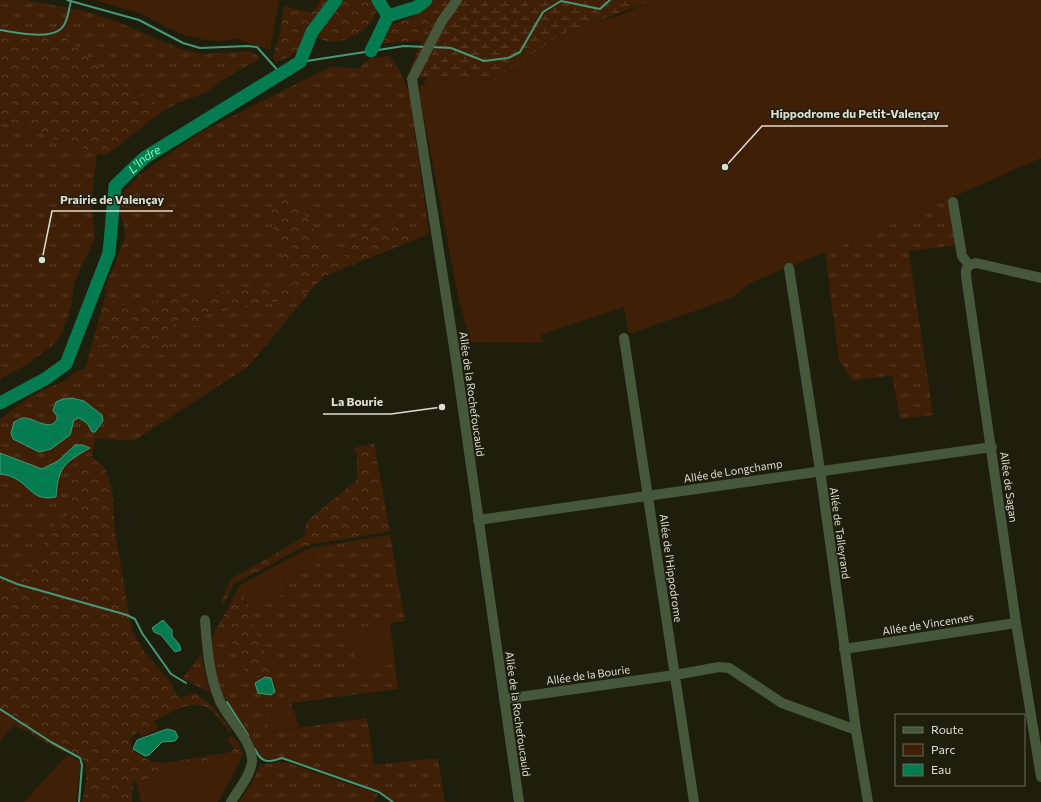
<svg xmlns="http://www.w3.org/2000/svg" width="1041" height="802" font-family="Commissioner,sans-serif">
	<defs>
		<pattern id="grass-tufts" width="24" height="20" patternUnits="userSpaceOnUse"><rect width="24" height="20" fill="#401f07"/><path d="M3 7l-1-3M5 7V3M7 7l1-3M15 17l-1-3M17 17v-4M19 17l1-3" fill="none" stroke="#5b3f2a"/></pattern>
		<pattern id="forest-crowns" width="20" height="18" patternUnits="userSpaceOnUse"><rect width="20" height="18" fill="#401f07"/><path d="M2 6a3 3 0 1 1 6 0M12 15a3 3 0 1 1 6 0" fill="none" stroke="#5b3f2a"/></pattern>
		<pattern id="wetland-marsh" width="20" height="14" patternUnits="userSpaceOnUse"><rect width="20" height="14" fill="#401f07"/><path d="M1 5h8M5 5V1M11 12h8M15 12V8" fill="none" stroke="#5b3f2a"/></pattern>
		<pattern id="water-ripples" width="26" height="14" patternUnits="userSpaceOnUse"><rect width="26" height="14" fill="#047c52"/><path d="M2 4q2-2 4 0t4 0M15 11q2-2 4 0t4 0" fill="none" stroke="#206249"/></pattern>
	</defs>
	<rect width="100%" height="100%" fill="#1e1e0d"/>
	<g fill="url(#grass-tufts)" fill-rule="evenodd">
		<path d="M0 0H25L86 11 118 22 180 49 204 54 250 51 261 58 227 77 205 93 178 103 162 112 154 102 135 89 121 85 67 39 64 29 52 36 0 31Z"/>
		<path d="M389 56 398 68 409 92 429 234 373 219 340 262 316 240 312 226 299 206 288 199 269 217 295 285H276L116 306 106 294 105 288 125 238 124 225 118 207 121 195 139 175 199 133 332 66 358 69 370 58Z"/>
		<path d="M0 119 97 154 91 203 95 237 74 283 71 307 61 335 53 345 26 365 0 379Z"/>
		<path d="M950 197 957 245 909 251 933 415 900 419 892 375 853 381 839 360 825 252Z"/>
		<path d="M313 288 249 366 135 440 95 439 92 457 89 456 70 471 72 493 67 515 51 528 27 579 0 568V474C15 477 23 483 34 494L57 478 66 463 90 448 75 445 58 461 42 469 0 453V419L30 396 66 380 76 372 85 369 92 344 129 351 174 324 200 326 204 315 259 303 296 300ZM84 401 102 415 95 432 89 429 84 419 79 418 74 419 70 435 51 449 39 452 31 450 22 418C34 419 44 428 56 423 58 417 56 415 53 411Z"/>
		<path d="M390 535 405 621 349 629 358 668 395 664 398 689 291 703 292 706 264 716 271 732 367 718 374 765 438 758 445 802H395L380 791 284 758 264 760C258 757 234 711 228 701 219 697 209 652 212 642 213 634 218 626 222 619L248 679 275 670 259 641 246 604 288 594 283 577 317 570 312 548Z"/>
		<path d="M201 654 208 686 211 693 182 679Z"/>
		<path d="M280 762 289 763 378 794 374 802H239L252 782 260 765Z"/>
	</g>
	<g fill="url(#forest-crowns)">
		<path d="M320 0H331L313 24 298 51 289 57 275 62 273 56 280 33 284 6 312 13Z"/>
		<path d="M343 0H375C375 4 377 9 376 12 370 33 334 51 316 36L326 16Z"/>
		<path d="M432 0H449L426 40 380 44C388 18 402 25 418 13 423 10 428 4 432 0Z"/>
		<path d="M64 29 67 39 121 85 135 89 154 102 162 112 106 155 97 154 0 119V31L52 36Z"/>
		<path d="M288 198 299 206 312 226 316 240 340 262 373 219 429 234 325 276 313 288 296 300 259 303 204 315 200 326 174 324 166 355 129 351 92 344 106 294 116 306 277 285H295L269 217 270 209Z"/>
		<path d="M374 443 390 531 309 545 301 548 234 584 223 606 222 601 231 579 304 537 307 521 357 480V456L354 448Z"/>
		<path d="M90 455 105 468 112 490 115 533 132 630 145 653 171 683 174 691 180 698 196 693 212 706 231 730 230 733C224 726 219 717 212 711 195 695 169 714 153 722L158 727 151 733 141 736 138 731 130 740 132 750 150 761 165 763 232 752 234 749 227 739 231 736 238 741 240 750 244 754 241 756 171 769 137 785 133 780 132 802H82L86 781V764L77 754 61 751 27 731 0 720V568L27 579 51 528 67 515 72 493 70 471Z"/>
		<path d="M240 585 259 641 275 670 248 679 222 619Z"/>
	</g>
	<path fill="url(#wetland-marsh)" d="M444 0H654L560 35 496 79 407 77 432 14Z"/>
	<g fill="#401f07">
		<path d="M95 0H279L270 50 238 39 219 41 205 40 181 34 139 13Z"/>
		<path d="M653 0H1041V158L871 233 750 283 732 298 629 334 624 307 541 335 542 343 468 342 467 329 459 301 420 98V86L424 85 426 77 496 79 560 35 590 23 619 16Z"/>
		<path d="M312 548 317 570 283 577 288 594 246 604 240 585 305 550Z"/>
		<path d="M390 623 395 664 358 669 349 629Z"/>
		<path d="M292 706 300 727 271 732 264 715Z"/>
		<path d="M0 712 16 723 0 741Z"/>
		<path d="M68 754 81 762 76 802H24Z"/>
		<path d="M242 754 236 770 218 802H141L137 785 167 768Z"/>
	</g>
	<g fill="url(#water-ripples)" stroke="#459979">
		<path d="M72 398 84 401 102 415 103 421 95 432H92L87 423 79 418 74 420 70 435 51 449 39 452 13 439 11 433 14 422C17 421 20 418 23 418 34 417 51 433 57 419V416L53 411 56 402 63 399Z"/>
		<path d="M75 445H83L90 448C64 463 58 467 56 497 32 502 31 485 12 477 9 475 4 475 0 474V453L42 469 58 461Z"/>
		<path d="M163 620 172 630V636L179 644 181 650 175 652 161 635 154 632 152 628Z"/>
		<path d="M265 677 271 678 275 692 271 695 258 693 255 683Z"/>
		<path d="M167 729 175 731 178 737 175 741 162 742 149 755 145 756 133 749 137 740Z"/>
	</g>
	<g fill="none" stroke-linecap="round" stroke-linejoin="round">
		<g stroke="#459979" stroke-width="2">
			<path d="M67 0 139 20 183 43 200 48 248 46 257 47 281 74"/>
			<path d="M0 30C16 32 54 42 64 25 68 19 69 8 71 1"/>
			<path d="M432 47 451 48 484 61 508 58 520 52 543 12 561 1 600 9 610 0"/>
			<path d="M300 62 404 46 426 47"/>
			<path d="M0 577 17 584 127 615 135 619 142 633 171 674 186 683"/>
			<path d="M227 702 248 735"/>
			<path d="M0 709 51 742 80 758 82 765 79 802"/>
			<path d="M255 749C261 763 268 763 282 758L379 792 393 802"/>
		</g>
		<g stroke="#047c52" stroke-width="13">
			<path d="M378 0 388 16"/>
			<path d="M371 51 388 16 417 7 426 0"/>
			<path id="s1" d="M0 403 45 379 66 364 109 253 115 186 144 158 300 62 312 32 336 0"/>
		</g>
		<g stroke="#46583b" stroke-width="10">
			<path d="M457 0 442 21 412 79 454 347 519 802"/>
			<path d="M953 202 962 256 969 265 966 270V276L1016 623 1041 777"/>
			<path d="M969 265 976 263 1041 278"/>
			<path d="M789 268 820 470 856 730 868 802"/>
			<path d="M624 338 694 802"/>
			<path d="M478 520 992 447"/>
			<path d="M205 620C207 647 209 674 219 699 226 718 253 740 252 761 251 775 238 790 231 802"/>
			<path d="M844 649 1016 623"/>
			<path d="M504 699 675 675 719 667 729 668 782 703 856 730"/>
		</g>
	</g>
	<g text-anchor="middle" stroke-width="3" stroke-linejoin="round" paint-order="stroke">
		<g font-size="11" fill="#deded3" stroke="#1e1e0d">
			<text transform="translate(472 394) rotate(82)" y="4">Allée de la Rochefoucauld</text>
			<text transform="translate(733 471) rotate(-9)" y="4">Allée de Longchamp</text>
			<text transform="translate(1009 487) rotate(82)" y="4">Allée de Sagan</text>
			<text transform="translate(840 533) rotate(82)" y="4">Allée de Talleyrand</text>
			<text transform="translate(671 568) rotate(82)" y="4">Allée de l'Hippodrome</text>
			<text transform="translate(928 624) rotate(-9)" y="4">Allée de Vincennes</text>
			<text transform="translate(588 675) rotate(-8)" y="4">Allée de la Bourie</text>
			<text transform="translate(518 714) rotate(82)" y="4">Allée de la Rochefoucauld</text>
		</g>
		<g font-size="12" font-style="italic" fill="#7bfcbf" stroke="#1e1e0d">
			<text dy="4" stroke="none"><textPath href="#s1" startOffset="303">L'Indre</textPath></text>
		</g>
	</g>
	<path fill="none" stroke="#deded3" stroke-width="1.5" d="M725 167L762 126H948M42 260L52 211H173M442 407L391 414H323"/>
	<g fill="#deded3" stroke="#1e1e0d" stroke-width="1.5">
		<circle cx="725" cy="167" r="4"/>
		<circle cx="42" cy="260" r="4"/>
		<circle cx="442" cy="407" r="4"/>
	</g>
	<g font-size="12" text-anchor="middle" font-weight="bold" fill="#deded3" stroke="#1e1e0d" stroke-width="3" stroke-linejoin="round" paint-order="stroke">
		<text x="855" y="118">Hippodrome du Petit-Valençay</text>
		<text x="112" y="204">Prairie de Valençay</text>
		<text x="357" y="406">La Bourie</text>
	</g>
	<rect x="895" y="714" width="130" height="72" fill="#1e1e0d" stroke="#6b6b5c"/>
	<rect x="903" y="727" width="20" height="6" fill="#46583b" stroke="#6b6b5c"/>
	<text x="931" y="734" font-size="12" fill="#deded3">Route</text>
	<rect x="903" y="744" width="20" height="12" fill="#401f07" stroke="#6b6b5c"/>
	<text x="931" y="754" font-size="12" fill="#deded3">Parc</text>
	<rect x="903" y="764" width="20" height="12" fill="url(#water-ripples)" stroke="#6b6b5c"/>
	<text x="931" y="774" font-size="12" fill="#deded3">Eau</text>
</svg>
